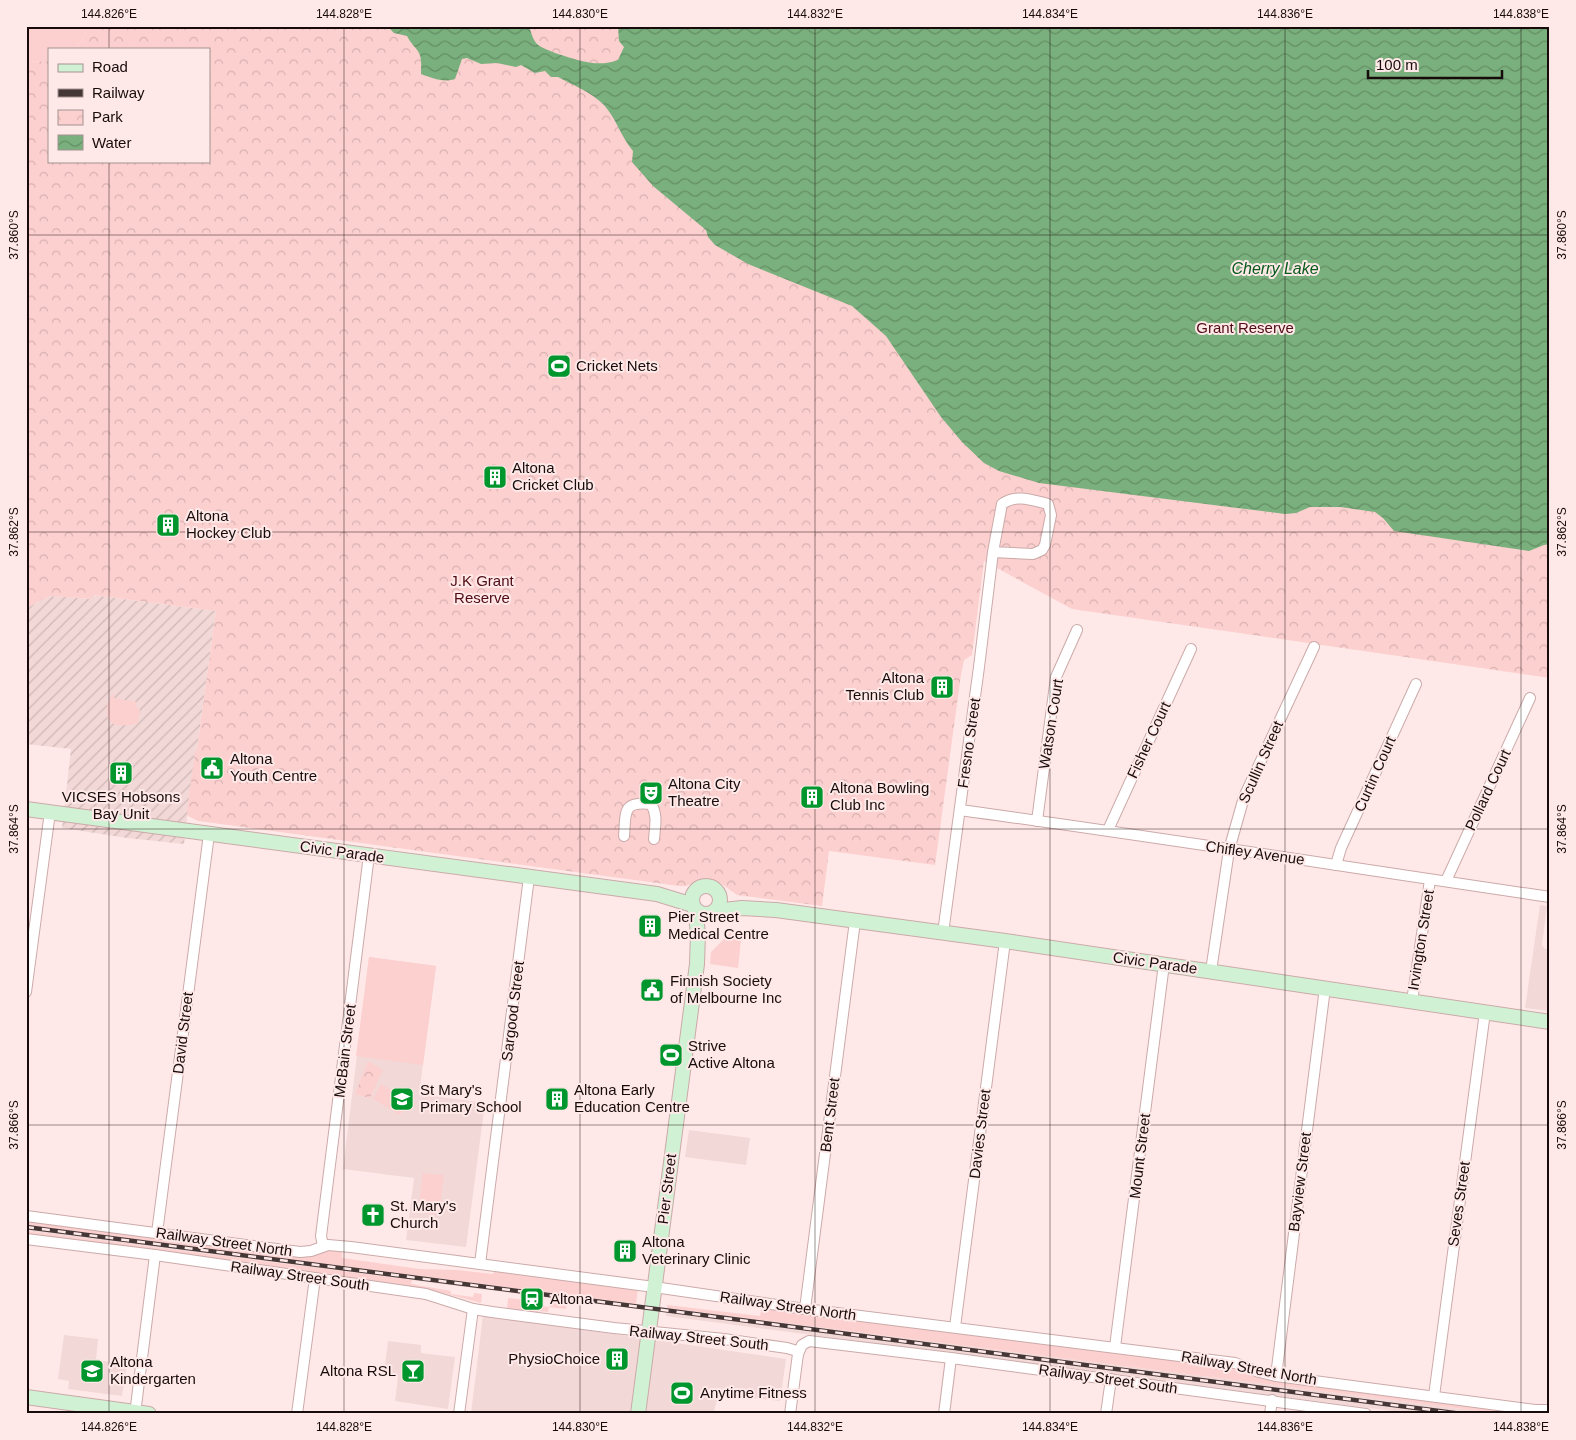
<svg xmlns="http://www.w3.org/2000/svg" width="1576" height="1440" font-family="Arial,sans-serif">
	<defs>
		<pattern id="industrial-furrows" width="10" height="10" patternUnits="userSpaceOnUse" patternTransform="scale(1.25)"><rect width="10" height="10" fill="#f2d8d7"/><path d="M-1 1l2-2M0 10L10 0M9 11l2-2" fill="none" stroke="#cfb8b7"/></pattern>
		<pattern id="park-crowns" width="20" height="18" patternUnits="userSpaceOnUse" patternTransform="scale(1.25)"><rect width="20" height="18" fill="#fcd0cf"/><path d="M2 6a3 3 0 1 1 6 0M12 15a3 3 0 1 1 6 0" fill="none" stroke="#d7b1b0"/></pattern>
		<pattern id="water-waves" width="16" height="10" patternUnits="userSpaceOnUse" patternTransform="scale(1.25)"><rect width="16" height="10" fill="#7ab07d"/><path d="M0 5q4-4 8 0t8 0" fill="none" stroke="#638e65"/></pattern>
	</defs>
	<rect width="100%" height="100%" fill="#ffe9e8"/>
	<g fill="#f2d8d7">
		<path d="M1540 905 1547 906 1542 945 1545 949H1550V1011L1525 1008Z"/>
		<path d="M369 957 436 966 419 1094 485 1103 466 1247 406 1240 414 1178 343 1169Z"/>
		<path d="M689 1130 750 1138 746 1165 685 1157Z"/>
		<path d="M26 1225 638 1305V1309L26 1231Z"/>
		<path d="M667 1308 1502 1414H1415L666 1316Z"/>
		<path d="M483 1315 786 1359 780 1401 719 1394 713 1414H471Z"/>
		<path d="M64 1335 98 1339 96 1360 127 1364 122 1396 68 1389 69 1381 58 1379Z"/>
		<path d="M388 1341 421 1345V1353L455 1357 448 1409 395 1401 398 1377 384 1375Z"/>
	</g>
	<path fill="url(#industrial-furrows)" d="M92 595 216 611 197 749 195 752 184 844 127 838 62 828 71 749 26 744V608L50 596 92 599Z"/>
	<g fill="#fcd0cf">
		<path d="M26 26H90L76 49H49V61L26 62Z"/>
		<path d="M114 693V698L137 702 136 708 140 709 138 723C123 727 104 729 107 707 108 701 110 697 114 693Z"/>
		<path d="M733 930 742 931 738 968 710 964 711 952Z"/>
		<path d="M369 957 436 966 423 1065 356 1056Z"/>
		<path d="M381 1084 408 1100 400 1115 373 1099Z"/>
		<path d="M423 1173 444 1175 439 1215 418 1212Z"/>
		<path d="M26 1219 312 1256 331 1250 342 1251V1258L420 1269 457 1270 493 1274 494 1271 638 1289 636 1304 26 1225Z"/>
		<path d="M26 1231 412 1280 411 1284 451 1291V1294L473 1297 474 1293 482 1294 481 1303 432 1290 325 1275 299 1270 26 1234Z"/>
		<path d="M508 1298 541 1302V1306L549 1307 550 1302 566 1305V1309L549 1307 548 1312 539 1311 537 1314 507 1310Z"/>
		<path d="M667 1305 760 1316 762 1306 884 1324 948 1330 1221 1365 1266 1379 1537 1414H1502L667 1308Z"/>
	</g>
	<g fill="url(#park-crowns)">
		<path d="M90 26H1550V678L1072 609 984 561 972 655 964 660 961 675 935 865 829 851 822 906 737 895 719 882 704 879 686 886H679L198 821 188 816 187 810 195 752 197 749 216 611 93 595 92 599 50 596 26 608V62L49 61V161H209V49H76Z"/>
		<path d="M368 1061 383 1070 370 1098 355 1094Z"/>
	</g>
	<path fill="url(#water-waves)" d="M367 26H529C531 32 533 40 537 44 543 49 551 51 558 54 577 60 598 68 618 60L624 47 619 41 618 26H1550V544L1544 545 1529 551 1394 531 1383 518 1375 512 1340 507H1310L1296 513 1285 514 1039 483 999 471 984 463 962 442 941 417 886 336 852 306 748 264 715 245 708 237 706 230 653 186 632 162 633 151C621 137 616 118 604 105 591 92 573 85 558 77H551L545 71 535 73 521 65 516 67 497 63 481 64 467 58 462 59 455 79C443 83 432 78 421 74 421 67 422 59 419 53 415 46 411 44 407 36L394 33 390 29Z"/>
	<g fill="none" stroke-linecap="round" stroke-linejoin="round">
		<g stroke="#cbaaa9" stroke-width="12">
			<g id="street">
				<path d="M960 810C1157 837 1353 868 1550 897"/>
				<path d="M1037 821 1056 677 1077 630"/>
				<path d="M1108 830 1191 649"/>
				<path d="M624 836C626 812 622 801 651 804 658 815 655 826 654 839"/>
				<path d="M1336 865 1341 848 1416 684"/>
				<path d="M1446 881 1530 698"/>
				<path d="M943 933 979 667 993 552 1002 504C1017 494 1031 500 1048 504L1051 515 1045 545 1042 550 1033 554 993 552"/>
				<path d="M1211 971 1229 850 1244 797 1314 647"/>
				<path d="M26 992 50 812"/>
				<path d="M1412 1001 1430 880"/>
				<path d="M26 1216 300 1252 311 1251 328 1245 351 1247 654 1287 805 1309 1235 1363 1259 1372 1276 1376 1535 1410H1550"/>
				<path d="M157 1233 209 834"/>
				<path d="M26 1239 155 1255 426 1294 473 1309 492 1312 614 1328 724 1339 787 1348 797 1351 798 1354"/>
				<path d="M323 1246 321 1236 369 855"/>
				<path d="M480 1264 529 877"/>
				<path d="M805 1309 855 921"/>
				<path d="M955 1327 1005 941"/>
				<path d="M1115 1347 1164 964"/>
				<path d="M1276 1376 1325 988"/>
				<path d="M1434 1396 1485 1012"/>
				<path d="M135 1414 155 1255"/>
				<path d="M297 1414 315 1278"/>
				<path d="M459 1414 473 1309"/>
				<path d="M790 1414 798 1354 802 1345 809 1341 951 1358 1366 1414"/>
				<path d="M944 1414 951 1358"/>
				<path d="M1106 1414 1111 1379"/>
				<path d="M1270 1414 1272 1400"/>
			</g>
		</g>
		<g stroke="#cbaaa9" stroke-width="16">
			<g id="secondary">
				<path d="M26 809 657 894 693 905"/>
				<circle cx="706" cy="900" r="14"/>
				<path d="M715 911 742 908 776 910 1005 941 1550 1022"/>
				<path d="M26 1397 149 1414"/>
				<path d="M638 1414 697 964 698 933 695 909"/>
			</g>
		</g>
		<use href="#street" stroke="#fff" stroke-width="10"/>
		<use href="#secondary" stroke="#d1f1d4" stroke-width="14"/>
		<g stroke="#453736" stroke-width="4.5">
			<path id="rail" d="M26 1227 1462 1414"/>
		</g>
		<use href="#rail" stroke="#ffe9e8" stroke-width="2.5" stroke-dasharray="8" stroke-linecap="butt"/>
	</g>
	<path fill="none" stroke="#170c0b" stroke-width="1" stroke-opacity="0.45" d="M109 26V49M344 26V1414M580 26V1414M815 26V1414M1050 26V1414M1285 26V1414M1521 26V1414M109 161V1414M26 235H1550M26 532H1550M26 829H1550M26 1125H1550"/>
	<defs>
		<g id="stadium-square" transform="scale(1.25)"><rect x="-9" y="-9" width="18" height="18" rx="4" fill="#00962e" stroke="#ffe9e8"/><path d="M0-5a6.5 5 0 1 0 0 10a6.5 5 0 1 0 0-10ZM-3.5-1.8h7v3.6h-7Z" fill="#fff"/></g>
		<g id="building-square" transform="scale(1.25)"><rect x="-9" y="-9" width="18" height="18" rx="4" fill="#00962e" stroke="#ffe9e8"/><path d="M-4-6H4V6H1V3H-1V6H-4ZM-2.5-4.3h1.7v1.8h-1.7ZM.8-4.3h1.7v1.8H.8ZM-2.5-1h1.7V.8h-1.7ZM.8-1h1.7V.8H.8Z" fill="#fff"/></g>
		<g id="civic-square" transform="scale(1.25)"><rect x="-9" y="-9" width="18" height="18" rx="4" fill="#00962e" stroke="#ffe9e8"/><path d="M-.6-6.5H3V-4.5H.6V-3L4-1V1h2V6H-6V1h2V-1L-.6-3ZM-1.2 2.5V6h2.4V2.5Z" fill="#fff"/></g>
		<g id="theatre-square" transform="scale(1.25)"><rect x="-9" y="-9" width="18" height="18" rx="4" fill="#00962e" stroke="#ffe9e8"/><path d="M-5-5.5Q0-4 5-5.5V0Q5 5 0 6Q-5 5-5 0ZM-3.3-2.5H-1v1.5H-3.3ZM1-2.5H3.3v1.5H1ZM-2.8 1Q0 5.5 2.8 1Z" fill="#fff"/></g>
		<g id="school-square" transform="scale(1.25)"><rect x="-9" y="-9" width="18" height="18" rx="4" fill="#00962e" stroke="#ffe9e8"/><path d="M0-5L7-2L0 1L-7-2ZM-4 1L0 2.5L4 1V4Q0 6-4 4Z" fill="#fff"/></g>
		<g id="church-square" transform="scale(1.25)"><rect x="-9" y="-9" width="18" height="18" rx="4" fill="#00962e" stroke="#ffe9e8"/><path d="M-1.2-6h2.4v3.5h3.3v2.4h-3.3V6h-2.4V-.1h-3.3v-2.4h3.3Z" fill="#fff"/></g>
		<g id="station-square" transform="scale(1.25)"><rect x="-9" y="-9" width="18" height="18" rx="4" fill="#00962e" stroke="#ffe9e8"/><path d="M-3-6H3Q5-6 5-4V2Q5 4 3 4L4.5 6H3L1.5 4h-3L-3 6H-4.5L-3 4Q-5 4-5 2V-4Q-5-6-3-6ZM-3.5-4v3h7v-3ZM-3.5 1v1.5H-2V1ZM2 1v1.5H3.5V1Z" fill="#fff"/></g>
		<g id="bar-square" transform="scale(1.25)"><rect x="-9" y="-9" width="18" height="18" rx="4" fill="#00962e" stroke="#ffe9e8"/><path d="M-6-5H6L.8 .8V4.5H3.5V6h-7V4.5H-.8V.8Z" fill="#fff"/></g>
	</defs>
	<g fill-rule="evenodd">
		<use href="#stadium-square" x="559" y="366"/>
		<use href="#building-square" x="495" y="477"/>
		<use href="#building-square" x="168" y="525"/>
		<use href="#building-square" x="942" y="687"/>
		<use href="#civic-square" x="212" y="768"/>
		<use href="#building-square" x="121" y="773"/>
		<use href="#theatre-square" x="651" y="793"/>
		<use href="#building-square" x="812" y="797"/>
		<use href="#building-square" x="650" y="926"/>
		<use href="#civic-square" x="652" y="990"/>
		<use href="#stadium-square" x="671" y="1055"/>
		<use href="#school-square" x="402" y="1099"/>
		<use href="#building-square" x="557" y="1099"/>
		<use href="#church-square" x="373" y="1215"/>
		<use href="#building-square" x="625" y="1251"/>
		<use href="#station-square" x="532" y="1299"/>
		<use href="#building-square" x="617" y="1359"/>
		<use href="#school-square" x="92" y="1371"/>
		<use href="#bar-square" x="413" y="1371"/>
		<use href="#stadium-square" x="682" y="1393"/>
	</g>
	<g text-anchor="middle" stroke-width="4" stroke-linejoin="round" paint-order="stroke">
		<g font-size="15" fill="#4f0b14" stroke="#ffe9e8">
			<text x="1245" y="333">Grant Reserve</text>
			<text x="482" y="586">J.K Grant<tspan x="482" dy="17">Reserve</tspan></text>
		</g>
		<g font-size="15" fill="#170c0b" stroke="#ffe9e8" text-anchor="start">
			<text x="576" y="371">Cricket Nets</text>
			<text x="512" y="473">Altona<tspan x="512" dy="17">Cricket Club</tspan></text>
			<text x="186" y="521">Altona<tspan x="186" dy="17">Hockey Club</tspan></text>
			<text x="924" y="683" text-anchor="end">Altona<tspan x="924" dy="17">Tennis Club</tspan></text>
			<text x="230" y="764">Altona<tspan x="230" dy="17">Youth Centre</tspan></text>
			<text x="668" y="789">Altona City<tspan x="668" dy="17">Theatre</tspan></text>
			<text x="830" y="793">Altona Bowling<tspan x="830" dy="17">Club Inc</tspan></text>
			<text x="121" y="802" text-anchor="middle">VICSES Hobsons<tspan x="121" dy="17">Bay Unit</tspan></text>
			<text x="668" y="922">Pier Street<tspan x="668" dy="17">Medical Centre</tspan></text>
			<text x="670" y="986">Finnish Society<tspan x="670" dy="17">of Melbourne Inc</tspan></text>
			<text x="688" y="1051">Strive<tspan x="688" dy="17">Active Altona</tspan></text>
			<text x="420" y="1095">St Mary's<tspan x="420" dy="17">Primary School</tspan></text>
			<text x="574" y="1095">Altona Early<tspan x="574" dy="17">Education Centre</tspan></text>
			<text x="390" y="1211">St. Mary's<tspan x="390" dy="17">Church</tspan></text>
			<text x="642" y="1247">Altona<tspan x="642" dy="17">Veterinary Clinic</tspan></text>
			<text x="550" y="1304">Altona</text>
			<text x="600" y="1364" text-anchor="end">PhysioChoice</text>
			<text x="110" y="1367">Altona<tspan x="110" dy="17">Kindergarten</tspan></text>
			<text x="396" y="1376" text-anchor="end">Altona RSL</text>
			<text x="700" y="1398">Anytime Fitness</text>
		</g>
		<g font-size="15" fill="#170c0b" stroke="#ffe9e8">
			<text transform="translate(1051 724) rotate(-81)" y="5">Watson Court</text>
			<text transform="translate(1149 740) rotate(-65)" y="5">Fisher Court</text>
			<text transform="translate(969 743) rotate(-82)" y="5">Fresno Street</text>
			<text transform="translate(1261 762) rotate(-66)" y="5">Scullin Street</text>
			<text transform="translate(1375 774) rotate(-66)" y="5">Curtin Court</text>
			<text transform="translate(1488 790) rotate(-65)" y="5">Pollard Court</text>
			<text transform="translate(342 852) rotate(8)" y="5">Civic Parade</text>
			<text transform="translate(1255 853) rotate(8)" y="5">Chifley Avenue</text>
			<text transform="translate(1421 940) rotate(-81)" y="5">Irvington Street</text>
			<text transform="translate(1155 963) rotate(8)" y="5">Civic Parade</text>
			<text transform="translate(513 1011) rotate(-83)" y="5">Sargood Street</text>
			<text transform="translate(183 1033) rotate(-83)" y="5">David Street</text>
			<text transform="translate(345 1051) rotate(-83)" y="5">McBain Street</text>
			<text transform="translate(830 1115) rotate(-83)" y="5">Bent Street</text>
			<text transform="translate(980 1134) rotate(-83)" y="5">Davies Street</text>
			<text transform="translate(1140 1156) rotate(-83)" y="5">Mount Street</text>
			<text transform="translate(1300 1182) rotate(-83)" y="5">Bayview Street</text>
			<text transform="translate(667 1189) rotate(-83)" y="5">Pier Street</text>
			<text transform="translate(1459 1204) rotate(-82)" y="5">Seves Street</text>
			<text transform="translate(224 1242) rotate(8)" y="5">Railway Street North</text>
			<text transform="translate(300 1276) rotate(8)" y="5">Railway Street South</text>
			<text transform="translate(788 1306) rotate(8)" y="5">Railway Street North</text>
			<text transform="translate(699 1338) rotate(6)" y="5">Railway Street South</text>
			<text transform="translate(1249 1368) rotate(10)" y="5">Railway Street North</text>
			<text transform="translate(1108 1379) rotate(8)" y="5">Railway Street South</text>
		</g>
		<g font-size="16" font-style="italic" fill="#065b1b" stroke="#ffe9e8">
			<text x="1275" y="274">Cherry Lake</text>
		</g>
	</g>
	<rect width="1576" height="1440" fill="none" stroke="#ffe9e8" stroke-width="55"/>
	<rect x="48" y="48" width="162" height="115" fill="#ffe9e8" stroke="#a29190"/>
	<rect x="58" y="64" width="25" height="8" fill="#d1f1d4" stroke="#a29190"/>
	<text x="92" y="72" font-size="15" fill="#170c0b">Road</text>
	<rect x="58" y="89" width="25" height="8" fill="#453736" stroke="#a29190"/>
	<text x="92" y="98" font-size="15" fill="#170c0b">Railway</text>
	<rect x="58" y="110" width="25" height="15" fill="url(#park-crowns)" stroke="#a29190"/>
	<text x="92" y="122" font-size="15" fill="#170c0b">Park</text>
	<rect x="58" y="135" width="25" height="15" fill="url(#water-waves)" stroke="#a29190"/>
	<text x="92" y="148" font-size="15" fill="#170c0b">Water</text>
	<path d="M1368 70v8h134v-8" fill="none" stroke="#170c0b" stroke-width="2.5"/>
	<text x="1376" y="70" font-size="15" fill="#170c0b" stroke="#ffe9e8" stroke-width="4" paint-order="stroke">100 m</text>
	<rect x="28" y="28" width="1520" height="1384" fill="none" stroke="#170c0b" stroke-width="2"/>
	<g font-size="12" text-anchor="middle" fill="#170c0b">
		<text x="109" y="18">144.826°E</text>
		<text x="344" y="18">144.828°E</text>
		<text x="580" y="18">144.830°E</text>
		<text x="815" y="18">144.832°E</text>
		<text x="1050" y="18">144.834°E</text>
		<text x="1285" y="18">144.836°E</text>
		<text x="1521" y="18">144.838°E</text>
		<text transform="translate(14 235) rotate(-90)" y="4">37.860°S</text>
		<text transform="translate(1562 235) rotate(-90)" y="4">37.860°S</text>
		<text transform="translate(14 532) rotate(-90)" y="4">37.862°S</text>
		<text transform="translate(1562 532) rotate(-90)" y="4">37.862°S</text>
		<text transform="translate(14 829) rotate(-90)" y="4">37.864°S</text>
		<text transform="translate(1562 829) rotate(-90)" y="4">37.864°S</text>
		<text transform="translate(14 1125) rotate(-90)" y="4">37.866°S</text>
		<text transform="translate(1562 1125) rotate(-90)" y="4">37.866°S</text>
		<text x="109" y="1431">144.826°E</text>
		<text x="344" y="1431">144.828°E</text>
		<text x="580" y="1431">144.830°E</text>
		<text x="815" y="1431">144.832°E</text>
		<text x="1050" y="1431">144.834°E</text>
		<text x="1285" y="1431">144.836°E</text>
		<text x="1521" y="1431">144.838°E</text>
	</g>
</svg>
